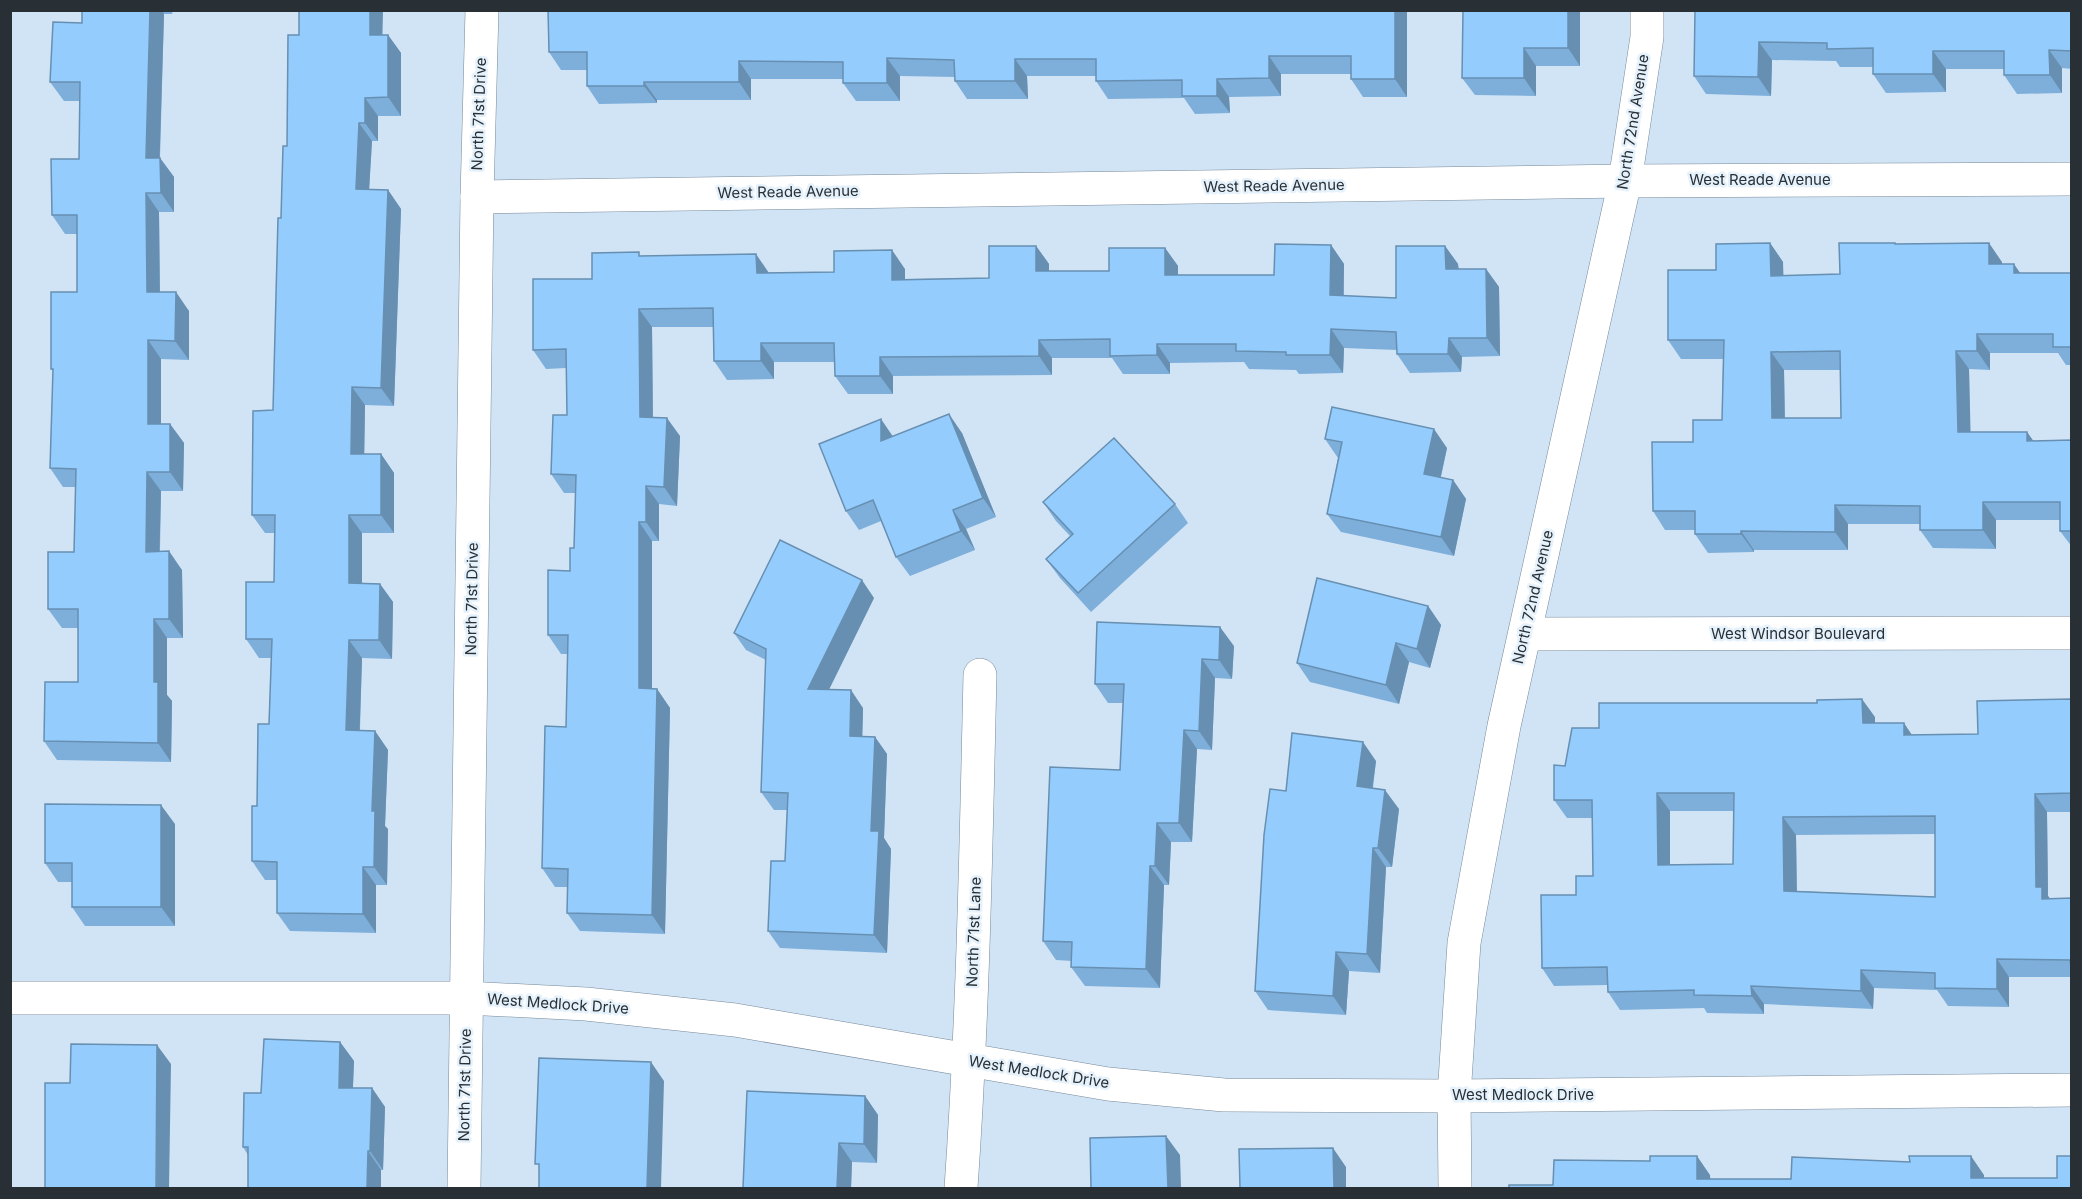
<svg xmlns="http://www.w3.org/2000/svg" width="2082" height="1199" font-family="Inter,sans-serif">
	<rect width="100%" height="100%" fill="#d1e4f6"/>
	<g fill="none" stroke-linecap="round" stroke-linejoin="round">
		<g stroke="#768898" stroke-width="34">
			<g id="street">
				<path d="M477 197 1625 181 2072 179"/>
				<path d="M1525 634 2072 633"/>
				<path d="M10 998H466L586 1004 735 1020 1108 1084 1224 1095 1454 1096 2072 1090"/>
				<path d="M464 1188 477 197 482 10"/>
				<path d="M961 1188C973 1017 976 847 980 675"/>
				<path d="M1455 1188 1454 1096 1464 943 1504 726 1625 181 1647 37V10"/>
			</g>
		</g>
		<use href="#street" stroke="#fff" stroke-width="33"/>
	</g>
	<g fill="#7eafda" fill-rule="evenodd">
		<path d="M82 10H173L172 14H164L160 158 174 177V212H159L160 292 189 311V360L161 359V424H170L184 443 183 491H161L160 551 182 570 183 638H167V695L172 701 171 762 57 760 44 741 78 682V628H62L48 609 74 552 76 487H63L50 468 53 371 51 369 77 292V234H65L52 215 79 159 80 101H64L50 82 82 23Z"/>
		<path d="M548 10H1407V97H1363L1351 79V74H1281V96L1229 97 1230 113 1195 114 1184 98 1108 99 1096 81V76H1027L1028 99H967L955 81V77L900 76V101H856L843 83V79H751V100H657V103L599 104 587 86V70H561L549 52Z"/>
		<path d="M1580 10V66H1536V96L1475 95 1462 78Z"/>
		<path d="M1695 10H2072V69L2062 68V93L2017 94 2004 75V69H1946V92L1886 93 1873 74V67H1840L1836 61 1772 60 1771 96 1706 94 1694 76Z"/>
		<path d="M382 35H388L401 53V116H378V141H372L369 190H388L401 209 394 406 365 405 364 454H381L394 473V533H362V583L380 584 393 602 392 659 362 658 360 730 375 731 388 750 385 826 388 829 387 885H376V933L290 931 277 913V880H265L252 861 257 806 269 724 271 658H259L246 639 274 582 275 533H265L252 515 273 410 281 218 287 146Z"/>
		<path d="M1770 243 1783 262V276L1840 274 1896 244 2002 262V264L2020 273H2072V365H2066L2058 353H1990V370L1969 369 1970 432H2027L2033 441 2072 440V547L2060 531V520H1996V549L1933 548 1920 530V524H1848V550H1754V552L1708 553 1695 534V530H1665L1653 511 1693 442 1722 420 1723 359H1681L1668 340 1716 270ZM1784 370H1840L1841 418H1785Z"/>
		<path d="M1331 245 1344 264V296L1396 298 1445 246 1458 264 1459 269H1486L1499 287 1500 356 1462 357 1461 372 1410 373 1397 354V350L1344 348 1343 373 1299 374 1296 370 1249 369 1244 362 1170 363V374H1123L1112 358H1052V375L893 376V394H848L835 376V362H774V379L727 380 714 361 713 327H652L653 417 680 436 677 506 659 504V541H652V689H657L670 708 665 934 580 931 567 913 568 887H555L542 868 566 727 568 654H561L548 635 570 571 574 548 576 493H564L551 474 567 415 566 368 546 369 533 350 592 279 641 256 769 273 834 272 905 269V279L989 278 1036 246 1049 264V271H1109L1165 248 1178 266V275H1274Z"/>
		<path d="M962 433 996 517 966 529 975 550 910 576 896 557 881 521 859 530 846 511 893 436Z"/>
		<path d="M1325 439 1447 448 1441 477 1453 480 1466 499 1454 556 1341 532 1327 514 1338 458Z"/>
		<path d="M1043 502 1175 504 1188 523 1091 612 1060 578 1046 559 1070 536 1056 521Z"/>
		<path d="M874 598 829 689 863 708 862 736 875 737 887 754 884 838 891 849 887 953 780 948 768 931 785 861 787 810H774L761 792 766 660 746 650 734 633Z"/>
		<path d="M1428 606 1441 625 1430 668 1409 662 1399 704 1310 682 1297 663Z"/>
		<path d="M1234 646 1232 679 1215 678 1212 750 1197 749 1192 842H1171L1169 885H1164L1160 988 1085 986 1071 967 1072 961 1056 960 1043 941 1120 770 1123 703H1108L1095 684Z"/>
		<path d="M2072 699V812H2047L2048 896 2050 899 2072 898V977H2009V1007L1948 1006 1937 990 1874 988 1873 1009 1764 1004V1014L1707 1013 1704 1008 1620 1010 1608 992 1607 985 1554 986 1542 968 1576 895 1593 876 1592 818H1567L1554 800 1565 766 1599 728 1875 717V723L1912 735 1978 734ZM1670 811H1734L1733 864 1670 865ZM1935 834V897L1797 891 1796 835Z"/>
		<path d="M1376 761 1373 788 1399 809 1392 867H1386L1380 973 1349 971 1346 1015 1268 1010 1255 991 1286 791Z"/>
		<path d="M175 824V926H85L72 907V882H58L45 863Z"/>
		<path d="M340 1042 354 1061 353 1088H372L385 1107 383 1170H381V1188H248V1155L243 1147 261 1093Z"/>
		<path d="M865 1096 878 1115 877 1163 852 1162 851 1188H743Z"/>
	</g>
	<g fill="#678fb1">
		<path d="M150 10H162L164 14 159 177 146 158Z"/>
		<path d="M370 10H383L382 53 370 35Z"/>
		<path d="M1395 10H1407V97L1395 79Z"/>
		<path d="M1568 10H1580V66L1568 48Z"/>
		<path d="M388 35 401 53V116L388 97Z"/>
		<path d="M1759 42 1772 60 1771 96 1758 77Z"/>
		<path d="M1524 48 1536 66V96L1524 78Z"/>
		<path d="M2049 50 2062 68V93L2050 75Z"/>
		<path d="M1933 51 1946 69V92L1933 74Z"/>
		<path d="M1269 56 1281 74V96L1269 78Z"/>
		<path d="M887 58 900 76V101L887 83Z"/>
		<path d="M1015 59 1027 76 1028 99 1015 81Z"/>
		<path d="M739 61 751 79V100L739 82Z"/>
		<path d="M1217 79 1229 97 1230 113 1217 96Z"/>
		<path d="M644 82 657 100V103L644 86Z"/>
		<path d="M365 98 378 116V141L365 123Z"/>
		<path d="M359 123 372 141 368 208 356 189Z"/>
		<path d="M160 158 174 177V212L161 193Z"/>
		<path d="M388 190 401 209 394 406 381 388Z"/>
		<path d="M146 193 159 212 160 311 147 292Z"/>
		<path d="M1770 243 1783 262 1784 294 1771 276Z"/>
		<path d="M1989 243 2002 262V282L1989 264Z"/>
		<path d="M1331 245 1344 264 1343 313 1330 295Z"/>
		<path d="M1036 246 1049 264V289L1036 271Z"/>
		<path d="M1445 246 1458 264 1459 288 1446 269Z"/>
		<path d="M1165 248 1178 266V293L1165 275Z"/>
		<path d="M892 250 905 269V298L892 280Z"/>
		<path d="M756 254 769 273H757Z"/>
		<path d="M2014 264 2027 283 2014 273Z"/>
		<path d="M1486 269 1499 287 1500 356 1487 338Z"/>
		<path d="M176 292 189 311V360L175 341Z"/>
		<path d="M639 309 652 327 653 436 640 417Z"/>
		<path d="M1331 329 1344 348 1343 373 1330 355Z"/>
		<path d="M1977 334 1990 353V370L1977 351Z"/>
		<path d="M1449 338 1462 357 1461 372 1448 354Z"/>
		<path d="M148 340 161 359V442L148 424Z"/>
		<path d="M1039 340 1052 358V375L1039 356Z"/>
		<path d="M761 343 774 362V379L761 361Z"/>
		<path d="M1157 344 1170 363V374L1157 355Z"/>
		<path d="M1956 351 1969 369 1971 450 1958 432Z"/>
		<path d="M1771 352 1784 370 1785 436 1772 418Z"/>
		<path d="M880 357 893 376V394L880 376Z"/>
		<path d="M352 387 365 405 364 473 351 454Z"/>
		<path d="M949 414 962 433 996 517 983 498Z"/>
		<path d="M667 418 680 436 677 506 664 487Z"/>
		<path d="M881 419 894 438 881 441Z"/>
		<path d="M170 424 184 443 183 491 170 472Z"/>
		<path d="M1434 429 1447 448 1437 493 1424 474Z"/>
		<path d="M2027 432 2040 450 2027 441Z"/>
		<path d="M381 454 394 473V533L381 515Z"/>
		<path d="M147 472 161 491 159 570 146 552Z"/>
		<path d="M1453 480 1466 499 1454 556 1441 537Z"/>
		<path d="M646 486 659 504V541L646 522Z"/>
		<path d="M1983 502 1996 520V549L1983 530Z"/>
		<path d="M1835 505 1848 524V550L1835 532Z"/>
		<path d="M953 510 966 529 975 550 961 531Z"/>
		<path d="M349 515 362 533V601L349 583Z"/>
		<path d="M639 522 652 541V707L639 688Z"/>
		<path d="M1741 531 1754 550V552L1741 534Z"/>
		<path d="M169 551 182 570 183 638 169 619Z"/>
		<path d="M862 580 874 598 821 706 808 689Z"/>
		<path d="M380 584 393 602 392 659 379 640Z"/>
		<path d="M1428 606 1441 625 1430 668 1417 649Z"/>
		<path d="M154 619 167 638V695L172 701 171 762 158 743 154 682Z"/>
		<path d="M1220 627 1234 646 1232 679 1219 660Z"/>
		<path d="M349 640 362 658 359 748 346 730Z"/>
		<path d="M1396 643 1409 662 1399 704 1386 685Z"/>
		<path d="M1202 659 1215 678 1212 750 1199 731Z"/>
		<path d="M657 689 670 708 665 934 652 915Z"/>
		<path d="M851 690 863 708 862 753 850 736Z"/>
		<path d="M1862 699 1875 717V741L1863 723Z"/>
		<path d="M1904 723 1916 741 1904 735Z"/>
		<path d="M1184 730 1197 749 1192 842 1179 823Z"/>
		<path d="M375 731 388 750 385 826 388 829 387 885 374 867 372 811Z"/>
		<path d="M875 737 887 754 884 838 891 849 887 953 874 935 871 831Z"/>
		<path d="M1363 742 1376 761 1370 805 1357 786Z"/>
		<path d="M1385 790 1399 809 1392 867 1378 848Z"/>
		<path d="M1657 793 1670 811V883L1658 865Z"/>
		<path d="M2035 794 2047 812 2048 896 2055 905 2042 899 2036 887Z"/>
		<path d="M161 805 175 824V926L161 907Z"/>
		<path d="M1783 817 1796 835 1797 909 1784 891Z"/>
		<path d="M1157 823 1171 842 1169 885 1155 866Z"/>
		<path d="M1373 848 1386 867 1380 973 1367 954Z"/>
		<path d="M1150 866 1164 885 1160 988 1146 969Z"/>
		<path d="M363 867 376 885V933L363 914Z"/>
		<path d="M1336 952 1349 971 1346 1015 1333 996Z"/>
		<path d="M1997 959 2009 977V1007L1997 989Z"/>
		<path d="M1861 970 1874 988 1873 1009 1861 991Z"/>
		<path d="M1751 986 1764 1004V1014L1752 996Z"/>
		<path d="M340 1042 354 1061 352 1107 339 1088Z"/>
		<path d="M157 1045 171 1064 169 1188H156Z"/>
		<path d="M651 1062 664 1081 661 1188H647Z"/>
		<path d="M372 1088 385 1107 383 1170 370 1151Z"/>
		<path d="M865 1096 878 1115 877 1163 864 1144Z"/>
		<path d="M1166 1136 1180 1155 1181 1188H1168Z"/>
		<path d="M839 1143 852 1162 851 1188H837Z"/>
		<path d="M1333 1148 1346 1167V1188H1334Z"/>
		<path d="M368 1151 381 1170V1188H367Z"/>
		<path d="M1697 1156 1710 1175 1711 1188 1697 1179Z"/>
		<path d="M1971 1156 1984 1175V1188L1971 1178Z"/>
	</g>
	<g fill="#93ccfd" stroke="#678fb1" stroke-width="1.5" fill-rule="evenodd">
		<path d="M82 10H150L146 158H160L161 193H146L147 292H176L175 341 148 340V424H170V472H147L146 552 169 551V619H154V682H158V743L44 741 45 682H78V609H48V552H74L76 469 50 468 53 369H51V292H77V215H52L51 159H79L80 82H50L53 22 82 23Z"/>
		<path d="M299 10H370V35H388V97L365 98V123H359L356 189 388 190 381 388 352 387 351 454H381V515H349V583L380 584 379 640H349L346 730 375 731 372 811H375L374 867H363V914L277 913V862L252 861V806H257L258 724H269L272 639H246V582H274L275 515H252L253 411 273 410 278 218H281L283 146H287L288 35H299Z"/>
		<path d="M548 10H1395V79H1351V56H1269V78L1217 79V96H1182V80L1096 81V59H1015V81H955L954 60 887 58V83H843V62L739 61V82H644V86H587V52H549Z"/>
		<path d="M1463 10H1568V48H1524V78H1462Z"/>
		<path d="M1695 10H2072V51L2049 50 2050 75H2004V51H1933V74H1873V48L1827 49V43L1759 42 1758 77 1694 76Z"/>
		<path d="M1770 243 1771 276 1840 274 1839 243H1895V244L1989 243V264H2014V273H2072V347H2053V334H1977V351H1956L1958 432H2027V441L2072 440V531H2060V502H1983V530H1920V506L1835 505V532L1741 531V534H1695V511H1653L1652 442H1693V420H1722L1724 340H1668V270H1716V244ZM1840 351 1841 418H1772L1771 352Z"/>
		<path d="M1275 244 1331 245 1330 295 1396 298V246H1445L1446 269H1486L1487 338H1449L1448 354H1397L1396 332 1331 329 1330 355H1286V352L1236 351V344H1157V355L1110 356V339L1039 340V356L880 357V376H835L834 343H761V361H714L713 308 639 309 640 417 667 418 664 487 646 486V522H639V688L657 689 652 915 567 913 568 869 542 868 545 726 566 727 568 635H548V570L570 571V548H574L576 475 551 474 553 415H567L566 349 533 350V279H592V253L639 252V256L756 254 757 273 834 272V251L892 250V280L989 278V246H1036V271H1109V248H1165V275H1274Z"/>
		<path d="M1332 407 1434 429 1424 474 1453 480 1441 537 1327 514 1342 442 1325 439Z"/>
		<path d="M949 414 983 498 953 510 961 531 896 557 873 500 846 511 819 444 881 419V441Z"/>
		<path d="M1114 438 1175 504 1078 593 1046 559 1073 534 1043 502Z"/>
		<path d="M780 540 862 580 808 689 851 690 850 736 875 737 871 831H879L874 935 768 931 771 861H785L788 793 761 792 766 649 734 633Z"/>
		<path d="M1317 578 1428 606 1417 649 1396 643 1386 685 1297 663Z"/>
		<path d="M1097 622 1220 627 1219 660 1202 659 1199 731 1184 730 1179 823H1157L1155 866H1150L1146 969 1071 967 1072 942 1043 941 1050 767 1120 770 1124 684H1095Z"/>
		<path d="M1862 699 1863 723H1904V735L1978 734 1977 701 2072 699V793L2035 794 2036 887H2042V899L2072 898V967H2071L2070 960 1997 959V989L1935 988V973L1861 970V991L1751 986 1752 996 1694 995V990L1608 992 1607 967 1542 968 1541 895H1576V876H1593L1592 800H1554V765L1565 766 1572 728H1599V703H1817V700ZM1657 793H1734L1733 864 1658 865ZM1935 816V897L1784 891 1783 817Z"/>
		<path d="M1292 733 1363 742 1357 786 1385 790 1378 848H1373L1367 954 1336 952 1333 996 1255 991 1264 835 1270 789 1286 791Z"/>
		<path d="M45 804 161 805V907H72V863H45Z"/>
		<path d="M264 1039 340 1042 339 1088H372L370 1151H368L367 1188H248V1147H243L244 1093H261Z"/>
		<path d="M71 1044 157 1045 156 1188H45V1083H70Z"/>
		<path d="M539 1058 651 1062 647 1188H539V1164H535Z"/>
		<path d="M747 1091 865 1096 864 1144 839 1143 837 1188H743Z"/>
		<path d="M1166 1136 1168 1188H1091L1090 1138Z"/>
		<path d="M1333 1148 1334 1188H1240L1239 1149Z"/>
		<path d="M1650 1156H1697V1179H1791L1792 1157 1910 1162 1909 1156H1971V1178H2057V1156H2072V1188H1509V1185H1553L1554 1160 1650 1161Z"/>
	</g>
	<g text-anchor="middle" stroke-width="5" stroke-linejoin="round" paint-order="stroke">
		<g font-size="15" fill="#283036" stroke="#e5f1fb">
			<text transform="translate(479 114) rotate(-88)" y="5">North 71st Drive</text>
			<text transform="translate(1633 122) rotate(-81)" y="5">North 72nd Avenue</text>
			<text x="1760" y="185">West Reade Avenue</text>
			<text transform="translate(1274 186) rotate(-1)" y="5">West Reade Avenue</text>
			<text transform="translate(788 192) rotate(-1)" y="5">West Reade Avenue</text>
			<text transform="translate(1533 597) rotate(-77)" y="5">North 72nd Avenue</text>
			<text transform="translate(472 599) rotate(-89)" y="5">North 71st Drive</text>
			<text x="1798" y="639">West Windsor Boulevard</text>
			<text transform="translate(974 932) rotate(-88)" y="5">North 71st Lane</text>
			<text transform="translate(558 1004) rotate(4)" y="5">West Medlock Drive</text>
			<text transform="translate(1039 1072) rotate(9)" y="5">West Medlock Drive</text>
			<text transform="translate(465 1085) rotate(-89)" y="5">North 71st Drive</text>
			<text x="1523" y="1100">West Medlock Drive</text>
		</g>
	</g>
	<rect width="2082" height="1199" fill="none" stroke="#283036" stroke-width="24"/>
</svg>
